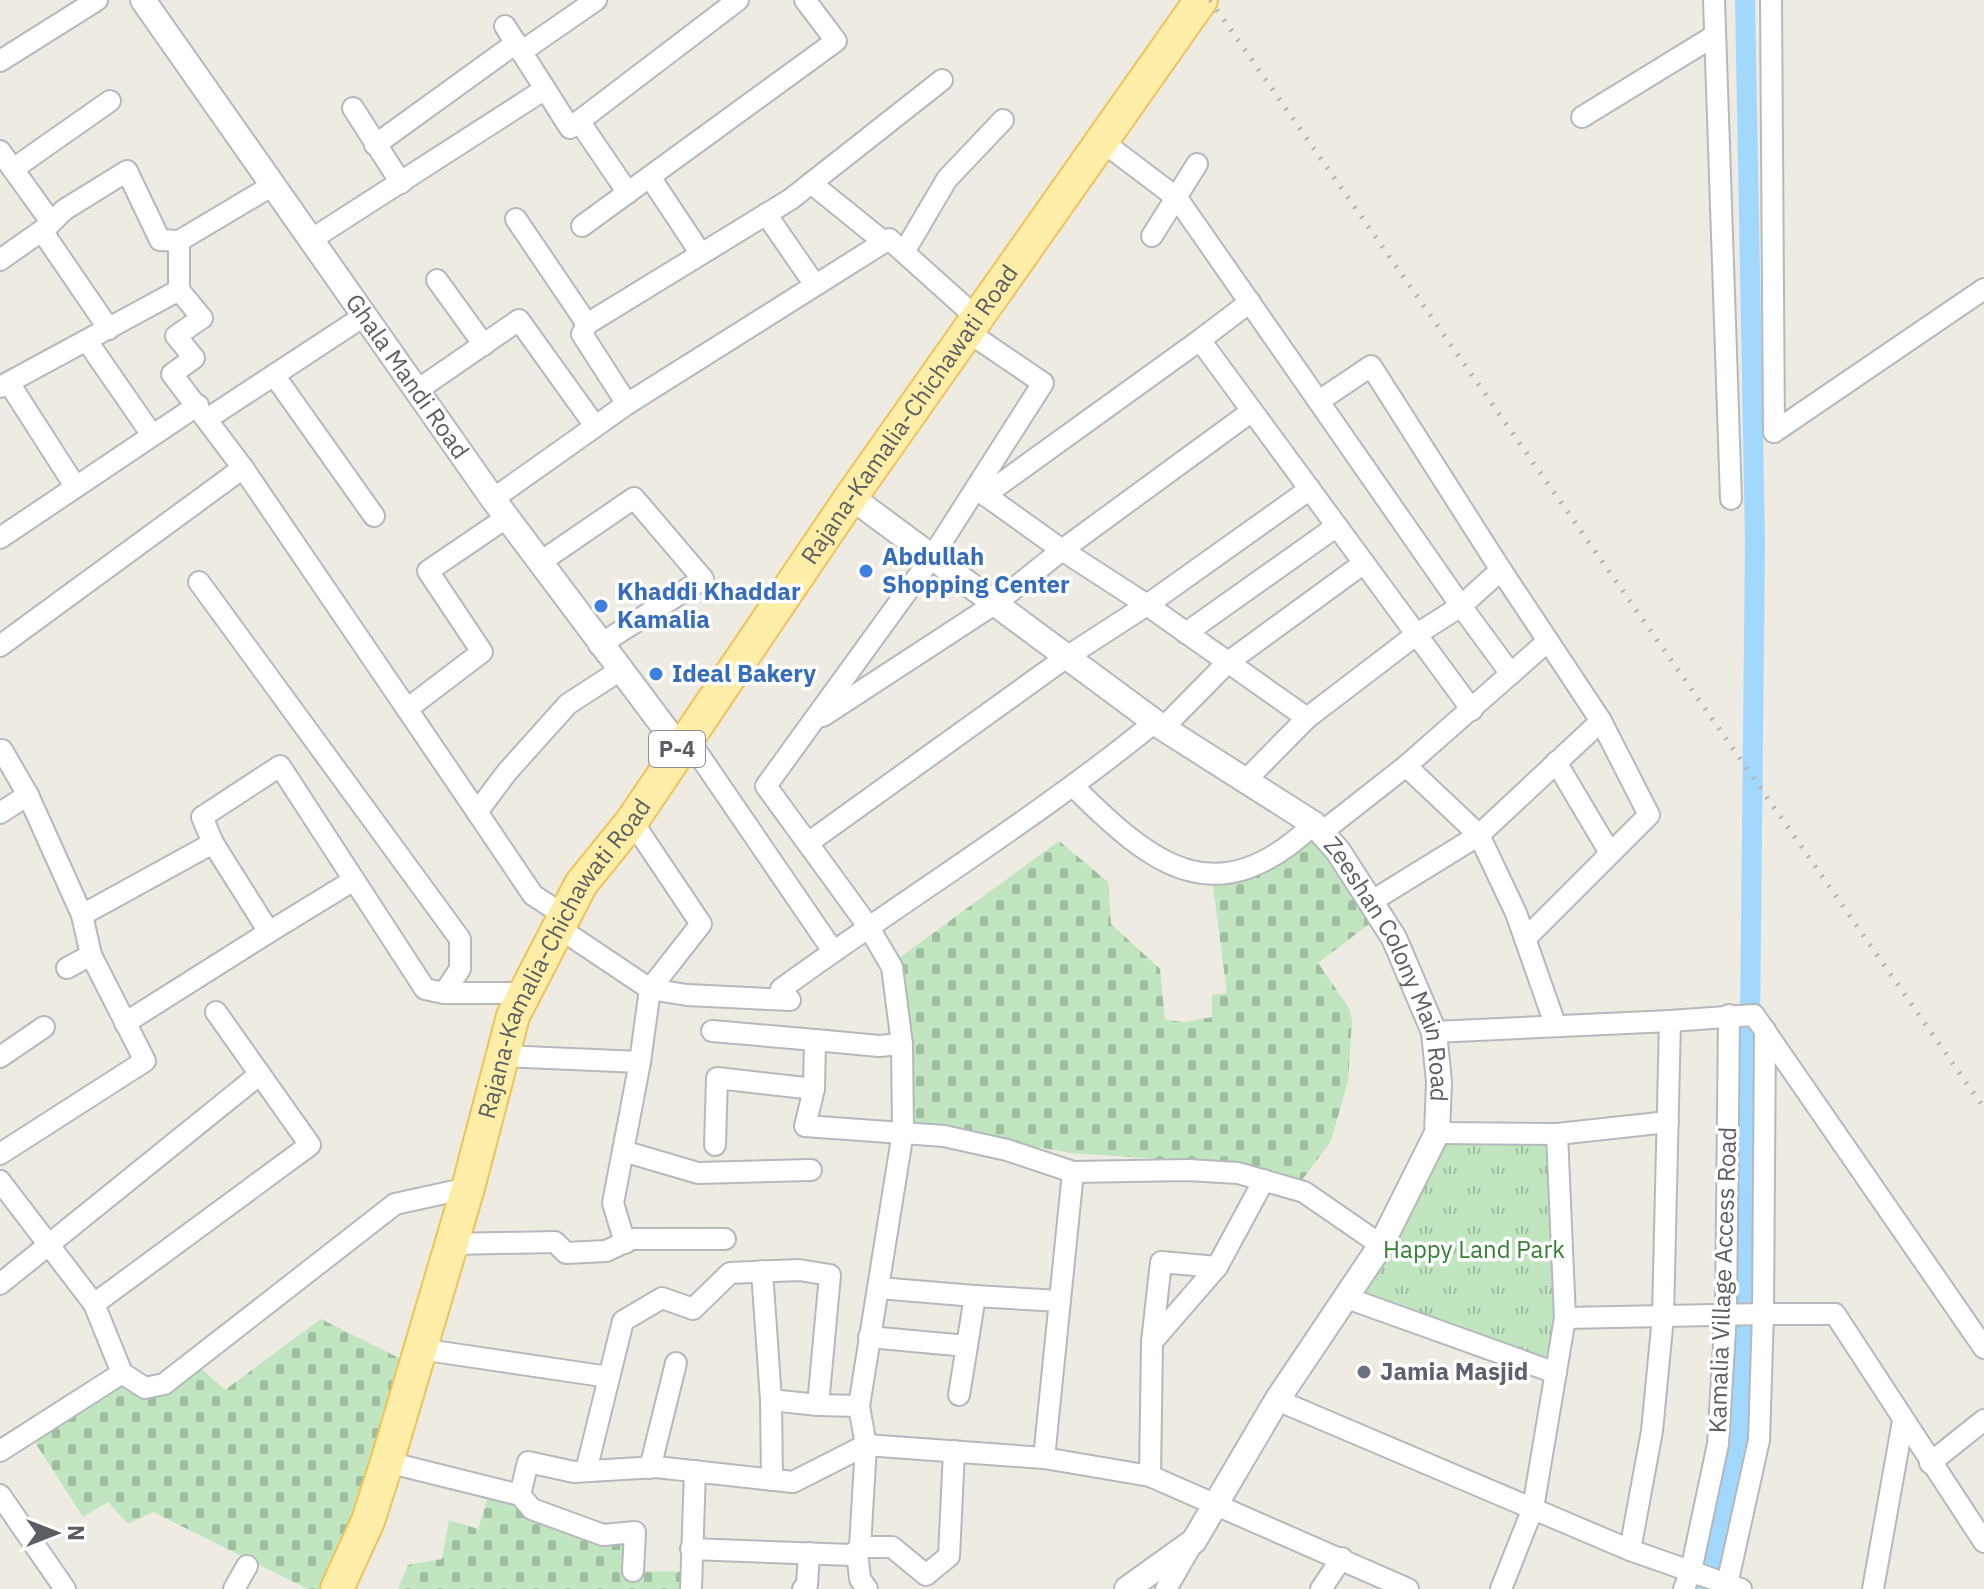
<svg xmlns="http://www.w3.org/2000/svg" width="1984" height="1589" font-family="'IBM Plex Sans',sans-serif">
	<defs>
		<pattern id="grass-tufts" width="24" height="20" patternUnits="userSpaceOnUse" patternTransform="scale(2)"><rect width="24" height="20" fill="#c0e5bf"/><path d="M3 7l-1-3M5 7V3M7 7l1-3M15 17l-1-3M17 17v-4M19 17l1-3" fill="none" stroke="#9fbd9f"/></pattern>
		<pattern id="cemetery-stones" width="16" height="16" patternUnits="userSpaceOnUse" patternTransform="scale(2)"><rect width="16" height="16" fill="#c0e5bf"/><path d="M2 7V4a2 2 0 0 1 4 0v3zM10 15v-3a2 2 0 0 1 4 0v3z" fill="#9fbd9f"/></pattern>
	</defs>
	<rect width="100%" height="100%" fill="#eeebe3"/>
	<path fill="url(#grass-tufts)" d="M1437 1133 1553 1134 1556 1373 1347 1298Z"/>
	<g fill="url(#cemetery-stones)">
		<path d="M1309 839 1331 863 1369 924 1318 963 1349 1008 1352 1021 1348 1081 1331 1141 1299 1184 1189 1161 1071 1153 908 1125 895 961 1059 841 1108 882 1111 924 1160 969 1165 1020 1185 1022 1212 1017V995L1227 993 1212 879Z"/>
		<path d="M321 1319 415 1366 337 1589H308L153 1512 128 1524 108 1502 83 1517 29 1433 122 1373 145 1388 194 1362 225 1390Z"/>
		<path d="M491 1487 532 1509 635 1532 633 1571 691 1572V1589H398L408 1565 442 1559 449 1520 478 1529Z"/>
	</g>
	<g fill="none" stroke-linecap="round" stroke-linejoin="round">
		<path stroke="#a2d8fe" stroke-width="20" d="M1705 1589 1738 1442 1747 1316 1755 542 1745 0"/>
		<g stroke="#b5b9bd" stroke-width="24">
			<g id="minor">
				<path d="M1714 0 1731 499"/>
				<path d="M1771 0 1774 432"/>
				<path d="M505 26 570 128 738 0"/>
				<path d="M521 52 596 0"/>
				<path d="M0 61 97 0"/>
				<path d="M353 108 401 183"/>
				<path d="M1582 117 1714 36"/>
				<path d="M579 121 628 193"/>
				<path d="M375 145 516 43"/>
				<path d="M0 151 51 222"/>
				<path d="M13 169 110 101"/>
				<path d="M650 177 701 254"/>
				<path d="M811 183 884 242"/>
				<path d="M766 214 815 285"/>
				<path d="M516 219 587 324"/>
				<path d="M582 226 836 41 805 0"/>
				<path d="M42 231 109 329"/>
				<path d="M1152 236 1197 164"/>
				<path d="M312 239 545 89"/>
				<path d="M179 241 273 185"/>
				<path d="M904 252 947 179 1003 120"/>
				<path d="M0 260 47 227 64 210 127 171 160 240 179 241V290L202 318 176 336 194 358 172 374 243 468 407 709"/>
				<path d="M437 280 484 345"/>
				<path d="M1200 340 1250 302"/>
				<path d="M87 341 152 435"/>
				<path d="M274 375 374 516"/>
				<path d="M9 383 75 486"/>
				<path d="M0 387 179 290"/>
				<path d="M416 391 519 320 595 426"/>
				<path d="M1319 401 1371 366 1501 570"/>
				<path d="M627 404 582 334 587 324 791 199 942 80"/>
				<path d="M1252 411 1062 550 985 495 1200 340 1472 710"/>
				<path d="M207 419 364 316"/>
				<path d="M1774 432 1984 289"/>
				<path d="M493 499 627 404 889 239 977 318"/>
				<path d="M0 538 198 405"/>
				<path d="M539 563 634 498 703 579 599 645"/>
				<path d="M1186 633 1337 526"/>
				<path d="M0 646 243 468"/>
				<path d="M1511 674 1461 606 1501 570 1601 721 1649 815 1525 939"/>
				<path d="M823 716 996 603 1062 550 1147 605 1310 489"/>
				<path d="M1163 728 1227 663 1364 563"/>
				<path d="M686 736 833 951"/>
				<path d="M2 750 28 795"/>
				<path d="M1556 762 1610 853"/>
				<path d="M1406 766 1548 641"/>
				<path d="M1246 780 1307 718"/>
				<path d="M1074 787C1154 867 1217 916 1314 824"/>
				<path d="M477 812 407 709 482 652 428 571 506 518"/>
				<path d="M0 813 28 795 82 915 213 843 202 817 280 766 425 989 444 993 460 969V939L199 582"/>
				<path d="M632 821 701 924 650 989 640 1062"/>
				<path d="M1322 832 1406 766 1479 835 1516 913 1555 1024"/>
				<path d="M213 843 269 932 354 880"/>
				<path d="M808 843 1068 656 1147 605 1307 718 1417 634 1461 606 1177 198 1103 142"/>
				<path d="M1372 901 1479 835 1601 721"/>
				<path d="M565 916 533 895 477 812 507 772 568 704 619 671"/>
				<path d="M559 928 650 989 687 995 790 1000 781 989C905 899 1036 819 1155 722"/>
				<path d="M67 968 91 955 82 915"/>
				<path d="M444 993H525"/>
				<path d="M1670 1021 1754 1015 1984 1348"/>
				<path d="M125 1023 269 932"/>
				<path d="M712 1031 815 1040"/>
				<path d="M1434 1032 1670 1021 1663 1317 1652 1431 1630 1550"/>
				<path d="M503 1056 640 1062 613 1203 625 1243"/>
				<path d="M0 1057 44 1027"/>
				<path d="M814 1089 815 1040 879 1046 902 1044"/>
				<path d="M1437 1133 1557 1134 1565 1318 1533 1508 1501 1589"/>
				<path d="M1557 1134 1668 1122"/>
				<path d="M715 1145 717 1078 814 1089 805 1126 944 1136 1007 1150 1073 1172 1188 1170 1238 1173 1304 1192 1381 1245"/>
				<path d="M623 1151 698 1173 811 1170"/>
				<path d="M0 1154 145 1061 91 955"/>
				<path d="M0 1181 94 1304 122 1373 0 1451"/>
				<path d="M451 1244 555 1242 566 1253 606 1251 632 1239H725"/>
				<path d="M762 1271 771 1400"/>
				<path d="M0 1284 260 1074"/>
				<path d="M879 1288 975 1296 967 1346"/>
				<path d="M975 1296 1060 1301"/>
				<path d="M1347 1298 1556 1373"/>
				<path d="M94 1304 310 1145 216 1012"/>
				<path d="M1565 1318 1763 1314 1765 1030"/>
				<path d="M869 1337 967 1346 959 1395"/>
				<path d="M1152 1342 1217 1267 1264 1180"/>
				<path d="M420 1349 609 1377"/>
				<path d="M122 1373 145 1388 164 1384 395 1204 468 1188"/>
				<path d="M1277 1400 1630 1550 1741 1589"/>
				<path d="M859 1406 903 1132 902 1044 892 967 868 926 766 786 932 557 1043 383 968 332"/>
				<path d="M1044 1458 1073 1172"/>
				<path d="M387 1462 520 1495 528 1462 574 1472 656 1467 793 1482 866 1445 1044 1458 1150 1476 1408 1589"/>
				<path d="M1930 1463 1984 1420"/>
				<path d="M650 1468 676 1363"/>
				<path d="M586 1471 623 1321 662 1298 693 1309 730 1273 799 1270 830 1275 818 1405 771 1400 772 1480"/>
				<path d="M1150 1476 1152 1342 1161 1262 1217 1267"/>
				<path d="M0 1495 65 1589"/>
				<path d="M520 1495 532 1509 603 1535 635 1532 633 1571"/>
				<path d="M860 1547H892L926 1575 949 1556 954 1451"/>
				<path d="M691 1549 852 1555 860 1547 866 1445 859 1406 818 1405"/>
				<path d="M857 1551 860 1579 867 1589"/>
				<path d="M234 1589 247 1566"/>
				<path d="M691 1589 695 1471"/>
				<path d="M803 1589 807 1585 809 1553"/>
				<path d="M1166 1589 1192 1544"/>
				<path d="M1321 1589 1342 1558"/>
				<path d="M1684 1589 1691 1571 1718 1444 1726 1313 1729 1015"/>
				<path d="M1726 1589 1759 1440 1763 1314H1835L1984 1542"/>
				<path d="M1873 1589 1903 1421"/>
			</g>
		</g>
		<g stroke="#b5b9bd" stroke-width="28">
			<g id="tertiary">
				<path id="s1" d="M143 0 493 499 679 747"/>
				<path id="s2" d="M851 497 1163 728 1314 824 1338 851 1394 938 1434 1032 1439 1082 1437 1133 1381 1245 1277 1400 1194 1541 1127 1589"/>
			</g>
		</g>
		<g stroke="#f0c259" stroke-width="36">
			<g id="primary">
				<path id="s3" d="M337 1589 368 1521 387 1462 468 1188 513 1016 581 884 632 821 851 497 1201 0"/>
			</g>
		</g>
		<use href="#minor" stroke="#fff" stroke-width="20"/>
		<use href="#tertiary" stroke="#fff" stroke-width="24"/>
		<use href="#primary" stroke="#feeea7" stroke-width="32"/>
		<path stroke="#b2b3b3" stroke-width="5" stroke-dasharray="2 10" stroke-linecap="butt" d="M1210 0 1984 1108"/>
	</g>
	<g fill="#3f7fe0" stroke="#fff" stroke-width="3">
		<circle cx="866" cy="571" r="8"/>
		<circle cx="601" cy="606" r="8"/>
		<circle cx="656" cy="674" r="8"/>
	</g>
	<circle fill="#6b7280" stroke="#fff" stroke-width="3" cx="1364" cy="1372" r="8"/>
	<g text-anchor="middle" stroke-width="7" stroke-linejoin="round" paint-order="stroke">
		<rect fill="#fff" stroke="#8c8f92" stroke-width="2" x="649" y="731" width="56" height="36" rx="6"/>
		<g font-size="22" font-weight="bold" fill="#5b5f63">
			<text x="677" y="757">P-4</text>
		</g>
		<g font-size="24" fill="#5b5f63" stroke="#fff">
			<text dy="8" stroke="none"><textPath href="#s1" startOffset="460">Ghala Mandi Road</textPath></text>
			<text dy="8" stroke="none"><textPath href="#s3" startOffset="1322">Rajana-Kamalia-Chichawati Road</textPath></text>
			<text dy="8" stroke="none"><textPath href="#s3" startOffset="674">Rajana-Kamalia-Chichawati Road</textPath></text>
			<text dy="8" stroke="none"><textPath href="#s2" startOffset="734">Zeeshan Colony Main Road</textPath></text>
			<text transform="translate(1723 1280) rotate(-88)" y="8">Kamalia Village Access Road</text>
		</g>
		<g font-size="24" font-weight="bold" fill="#366cbe" stroke="#fff" text-anchor="start">
			<text x="882" y="565">Abdullah<tspan x="882" dy="28">Shopping Center</tspan></text>
			<text x="617" y="600">Khaddi Khaddar<tspan x="617" dy="28">Kamalia</tspan></text>
			<text x="672" y="682">Ideal Bakery</text>
		</g>
		<g font-size="24" fill="#348136" stroke="#fff">
			<text x="1474" y="1258">Happy Land Park</text>
		</g>
		<g font-size="24" font-weight="bold" fill="#5b616d" stroke="#fff" text-anchor="start">
			<text x="1380" y="1380">Jamia Masjid</text>
		</g>
	</g>
	<g transform="translate(56 1533) rotate(90)" stroke="#ffffff" stroke-width="6" paint-order="stroke">
	<path d="M0-6L14 30L0 20L-14 30Z" fill="#5b5f63"/>
	<text y="-12" font-size="22" font-weight="bold" text-anchor="middle" fill="#5b5f63">N</text>
	</g>
</svg>
